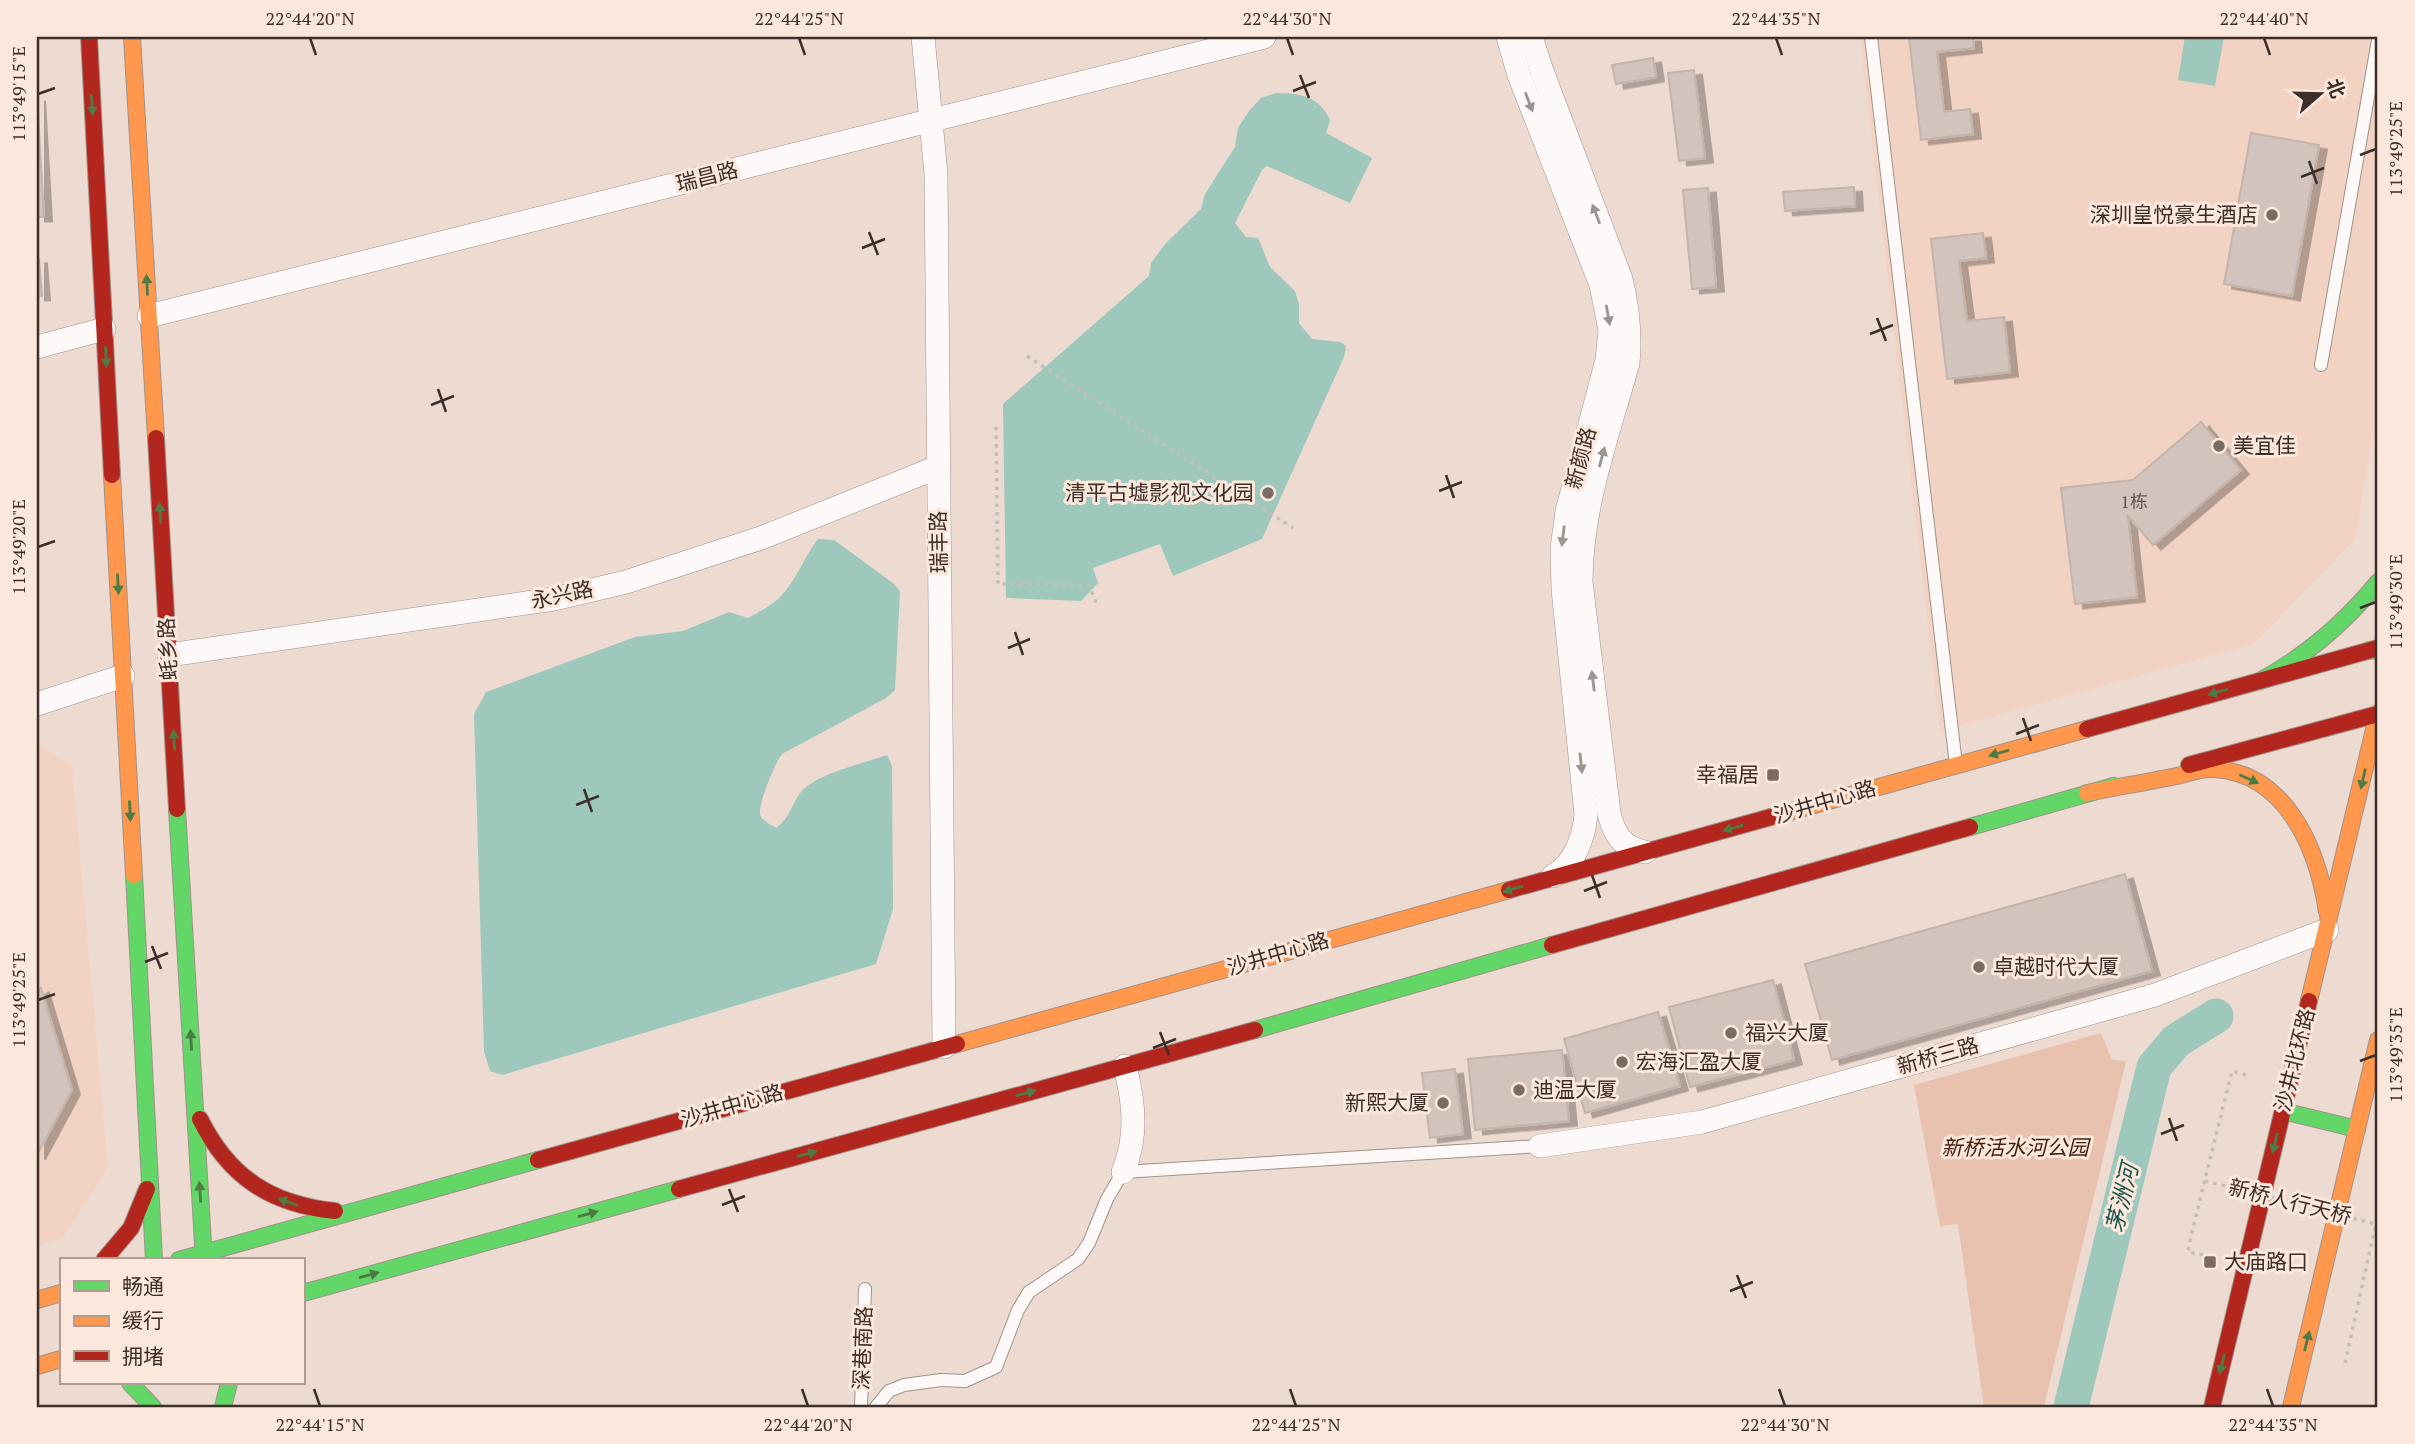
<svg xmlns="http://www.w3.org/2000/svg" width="2415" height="1444" font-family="'PT Serif','Noto Sans SC',serif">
	<defs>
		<filter id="shadow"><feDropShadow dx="8" dy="4.5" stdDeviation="0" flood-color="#0004"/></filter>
	</defs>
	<rect width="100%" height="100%" fill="#eddad1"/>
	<g fill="#f2d3c3">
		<path d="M1860 37H2378V406L2355 539 2254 644 1940 731Z"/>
		<path d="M37 743 72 767 108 1167 63 1238 37 1246Z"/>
	</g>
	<path fill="#e8c2af" d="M2101 1033 2112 1060 2126 1061 2044 1407H1984L1958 1224 1940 1226 1914 1085Z"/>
	<g fill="#9dc8bb">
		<path d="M2185 37H2224L2215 86 2178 80Z"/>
		<path d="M1276 93C1300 93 1319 96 1330 120L1326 133 1372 158 1350 203 1267 166 1262 170 1235 223 1246 237 1258 238 1270 267 1295 291 1299 305V323L1312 339 1340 342 1346 346 1344 357 1262 539 1173 576 1160 544 1093 568 1098 583 1081 601 1006 598 1003 404 1149 276 1151 263 1166 243 1201 209 1205 194 1235 147 1238 128 1249 111 1261 98Z"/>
		<path d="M818 539 834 540 893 583 900 591 895 690 886 698 782 754C775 763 759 802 760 813 761 821 770 824 776 828 790 818 791 805 801 792 816 774 864 763 887 755L892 766 893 909 876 964 502 1075 490 1071 484 1051 474 714 486 692 635 637 683 631 729 612 748 618C759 612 773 605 781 596 797 579 804 557 818 539Z"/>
	</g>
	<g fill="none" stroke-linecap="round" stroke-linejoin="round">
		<path stroke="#9dc8bb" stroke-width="35" d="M2071 1407 2154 1067 2176 1041 2216 1016"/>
	</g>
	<g fill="#d2c4bc" stroke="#c3b4ad" stroke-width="2" filter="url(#shadow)">
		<path d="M1909 37H1973L1974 48 1937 52 1944 112 1970 109 1973 134 1921 140Z"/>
		<path d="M1653 58 1656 77 1616 84 1612 65Z"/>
		<path d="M1694 70 1705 158 1679 161 1668 73Z"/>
		<path d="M37 96 44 217H37Z"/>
		<path d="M2251 133 2319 145 2292 296 2224 284Z"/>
		<path d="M1854 187 1855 206 1785 211 1783 192Z"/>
		<path d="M1708 188 1716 287 1692 289 1683 190Z"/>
		<path d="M1983 233 1986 258 1959 261 1967 321 2004 317 2010 372 1947 379 1931 239Z"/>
		<path d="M37 259H39L42 296H37Z"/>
		<path d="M2201 422 2241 470 2153 545 2128 516 2137 597 2075 604 2061 488 2133 480Z"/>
		<path d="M2125 874 2152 971 1832 1060 1805 964Z"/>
		<path d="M1773 980 1794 1060 1690 1087 1669 1007Z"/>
		<path d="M41 988 72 1090 37 1155V990Z"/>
		<path d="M1658 1012 1680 1086 1585 1113 1564 1039Z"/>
		<path d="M1562 1050 1569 1121 1475 1130 1468 1059Z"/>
		<path d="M1455 1069 1463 1134 1430 1138 1422 1073Z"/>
	</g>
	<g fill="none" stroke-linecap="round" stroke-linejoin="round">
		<g stroke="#a0928b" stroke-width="14">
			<g id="lane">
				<path d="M1871 37 1956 765"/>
				<path d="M2321 365 2378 40"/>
				<path d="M861 1407 865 1289"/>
				<path d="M876 1407 889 1391 904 1385 941 1380 965 1381 996 1367 1018 1310 1029 1292 1078 1259 1089 1243 1107 1199 1123 1172 1540 1146"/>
			</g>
		</g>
		<g stroke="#a0928b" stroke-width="24">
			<g id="street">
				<path d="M923 37 936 174 944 1047"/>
				<path d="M1508 37 1519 75 1601 285 1610 330 1607 360 1567 511 1562 548 1563 589 1586 814C1584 837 1575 864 1553 876"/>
				<path d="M1531 37 1542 71 1621 279C1628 308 1631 333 1628 363 1608 435 1581 507 1581 582L1609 813C1614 834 1622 848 1645 852"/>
				<path d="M149 316 1264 37"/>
				<path d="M37 347 104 329"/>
				<path d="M169 655 554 599 626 582 761 538 938 467"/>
				<path d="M37 704 123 676"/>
				<path d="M1540 1146 1702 1122 2155 995 2327 930"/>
				<path d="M1123 1172C1138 1136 1134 1103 1125 1066"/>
			</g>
		</g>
		<g stroke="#a0928b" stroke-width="18">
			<g id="fast">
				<path d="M2369 650 2378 651"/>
				<path d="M2260 681C2307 655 2344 624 2378 582"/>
				<path d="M177 809 204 1260"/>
				<path d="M1970 827 2114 786"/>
				<path d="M134 875 154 1260"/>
				<path d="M1255 1030 1552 945"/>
				<path d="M2283 1111 2357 1129"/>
				<path d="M179 1260 538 1160"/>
				<path d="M303 1293 679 1189"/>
				<path d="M130 1383 153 1407"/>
				<path d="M223 1407 229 1383"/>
			</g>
		</g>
		<g stroke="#a0928b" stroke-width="18">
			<g id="slow">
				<path d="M132 37 156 438"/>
				<path d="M112 475 134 875"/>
				<path d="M2087 793C2117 787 2147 782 2177 776 2189 773 2201 768 2214 769 2287 773 2318 850 2327 912"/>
				<path d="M1771 817 2087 729"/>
				<path d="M2309 1001 2378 713"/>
				<path d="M957 1044 1509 890"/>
				<path d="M37 1300 61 1293"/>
				<path d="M37 1366 61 1359"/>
				<path d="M2291 1407 2378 1040"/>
			</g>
		</g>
		<g stroke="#a0928b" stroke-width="18">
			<g id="jam">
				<path d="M89 37 112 475"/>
				<path d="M156 438 177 809"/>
				<path d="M2087 729 2378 648"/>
				<path d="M2189 765 2378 714"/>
				<path d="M1509 890 1771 817"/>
				<path d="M1552 945 1970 827"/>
				<path d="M200 1119C229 1177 270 1204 335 1211"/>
				<path d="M538 1160 957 1044"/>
				<path d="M679 1189 1255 1030"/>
				<path d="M104 1260 131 1228 147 1189"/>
				<path d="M2212 1407 2309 1001"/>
			</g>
		</g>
		<g stroke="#c5bfbb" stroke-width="3.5" stroke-dasharray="3.5 5" stroke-linecap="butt">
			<path d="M1027 356 1293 528"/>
			<path d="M996 427 998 584 1089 585 1097 605"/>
			<path d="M2203 1255 2188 1252 2191 1236 2232 1071 2246 1075"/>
			<path d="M2345 1363 2378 1214"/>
		</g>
		<use href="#lane" stroke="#fcf9f8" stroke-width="12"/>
		<use href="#street" stroke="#fcf9f8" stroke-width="23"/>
		<use href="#fast" stroke="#63d668" stroke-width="16"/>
		<use href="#slow" stroke="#ff974d" stroke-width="16"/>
		<use href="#jam" stroke="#b3261e" stroke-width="16"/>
		<path stroke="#c5bfbb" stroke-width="3.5" stroke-dasharray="3.5 5" stroke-linecap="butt" d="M2205 1181 2376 1224"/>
	</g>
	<defs><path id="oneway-solid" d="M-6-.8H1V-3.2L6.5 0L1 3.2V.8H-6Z" transform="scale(1.75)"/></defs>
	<g fill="#9c9490">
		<use href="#oneway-solid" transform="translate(1529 102) rotate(69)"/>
		<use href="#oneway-solid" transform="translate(1596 214) rotate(-111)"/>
		<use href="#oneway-solid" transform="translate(1608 315) rotate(80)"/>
		<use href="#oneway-solid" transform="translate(1602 457) rotate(-75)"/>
		<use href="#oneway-solid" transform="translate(1563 536) rotate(97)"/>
		<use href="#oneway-solid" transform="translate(1593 681) rotate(-97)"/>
		<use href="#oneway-solid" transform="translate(1581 763) rotate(84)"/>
	</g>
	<g fill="#4e7a45">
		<use href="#oneway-solid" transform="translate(92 105) rotate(87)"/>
		<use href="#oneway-solid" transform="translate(147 285) rotate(-93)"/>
		<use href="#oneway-solid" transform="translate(106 357) rotate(87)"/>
		<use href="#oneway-solid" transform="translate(160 513) rotate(-93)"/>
		<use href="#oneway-solid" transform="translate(118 584) rotate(87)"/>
		<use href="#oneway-solid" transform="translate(2218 692) rotate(164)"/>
		<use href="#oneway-solid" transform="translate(174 740) rotate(-93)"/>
		<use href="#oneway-solid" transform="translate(1999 753) rotate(164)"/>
		<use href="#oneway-solid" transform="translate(2249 779) rotate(24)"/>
		<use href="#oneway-solid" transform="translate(2363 779) rotate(103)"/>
		<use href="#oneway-solid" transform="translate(130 811) rotate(87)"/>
		<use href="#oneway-solid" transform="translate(1733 828) rotate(164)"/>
		<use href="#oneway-solid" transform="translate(1513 889) rotate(164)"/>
		<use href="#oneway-solid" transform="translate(191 1040) rotate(-93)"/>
		<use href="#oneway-solid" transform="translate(1026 1093) rotate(-15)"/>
		<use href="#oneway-solid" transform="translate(2275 1143) rotate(104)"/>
		<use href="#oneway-solid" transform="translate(807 1154) rotate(-15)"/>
		<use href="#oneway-solid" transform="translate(200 1192) rotate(-94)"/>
		<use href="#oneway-solid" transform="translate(288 1202) rotate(-160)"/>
		<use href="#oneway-solid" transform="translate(588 1214) rotate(-15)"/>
		<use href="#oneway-solid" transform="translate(369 1275) rotate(-15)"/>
		<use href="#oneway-solid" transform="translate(2307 1341) rotate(-76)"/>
		<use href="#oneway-solid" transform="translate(2222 1364) rotate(104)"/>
	</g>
	<path fill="none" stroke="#3c2f29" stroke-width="2.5" d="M310 38 316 55M799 38 805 55M1287 38 1293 55M1776 38 1782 55M2264 38 2270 55M1300 75 1309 98M1293 91 1316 82M38 94 55 88M2360 155 2376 149M2309 161 2317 184M2301 177 2324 168M869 232 878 255M862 248 885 239M1877 318 1886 341M1870 334 1893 325M438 389 446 412M431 405 454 396M1446 475 1454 498M1439 491 1462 482M38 547 55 541M2360 608 2376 602M1015 632 1023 655M1008 648 1030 639M2023 718 2031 741M2016 734 2039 725M584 789 592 812M576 805 599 796M1592 875 1600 898M1584 891 1607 882M152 946 161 969M145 962 168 953M38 1000 55 994M1160 1032 1169 1055M1153 1048 1176 1039M2360 1061 2376 1055M2169 1118 2177 1141M2161 1134 2184 1125M729 1189 738 1212M722 1205 745 1196M1737 1275 1746 1298M1730 1291 1753 1282M314 1389 320 1406M802 1389 808 1406M1290 1389 1296 1406M1779 1389 1785 1406M2267 1389 2273 1406"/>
	<g fill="#7a6b64" stroke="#fce7dc" stroke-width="2.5">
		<circle cx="2272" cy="215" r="7"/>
		<circle cx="2219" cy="446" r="7"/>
		<circle cx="1268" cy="493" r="7"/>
		<rect x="1766" y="768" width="14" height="14" rx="3.5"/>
		<circle cx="1979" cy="967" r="7"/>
		<circle cx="1731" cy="1033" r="7"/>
		<circle cx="1622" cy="1062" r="7"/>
		<circle cx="1519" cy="1090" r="7"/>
		<circle cx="1443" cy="1103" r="7"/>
		<rect x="2203" y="1255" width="14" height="14" rx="3.5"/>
	</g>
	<g text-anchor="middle" stroke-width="6" stroke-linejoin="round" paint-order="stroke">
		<g font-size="18" fill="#645650">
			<text x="2134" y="508">1栋</text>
		</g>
		<g font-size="21" fill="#3c2f29" stroke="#fce7dc">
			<text transform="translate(707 177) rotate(-14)" y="7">瑞昌路</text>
			<text transform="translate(1581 458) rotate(-75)" y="7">新颜路</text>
			<text transform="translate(939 542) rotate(-91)" y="7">瑞丰路</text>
			<text transform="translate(562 595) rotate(-12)" y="7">永兴路</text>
			<text transform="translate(168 649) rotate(-93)" y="7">蚝乡路</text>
			<text transform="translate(1825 802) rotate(-16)" y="7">沙井中心路</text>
			<text transform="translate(1278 954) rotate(-16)" y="7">沙井中心路</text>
			<text transform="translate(1938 1056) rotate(-16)" y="7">新桥三路</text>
			<text transform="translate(2295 1060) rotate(-76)" y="7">沙井北环路</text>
			<text transform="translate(732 1106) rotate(-16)" y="7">沙井中心路</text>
			<text transform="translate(2290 1202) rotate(14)" y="7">新桥人行天桥</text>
			<text transform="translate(863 1348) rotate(-88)" y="7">深巷南路</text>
		</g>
		<g font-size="21" fill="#3c2f29" stroke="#fce7dc" text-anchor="start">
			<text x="2258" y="222" text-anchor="end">深圳皇悦豪生酒店</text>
			<text x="2233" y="453">美宜佳</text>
			<text x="1254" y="500" text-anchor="end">清平古墟影视文化园</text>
			<text x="1759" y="782" text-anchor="end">幸福居</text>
			<text x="1993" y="974">卓越时代大厦</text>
			<text x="1745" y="1040">福兴大厦</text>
			<text x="1636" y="1069">宏海汇盈大厦</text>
			<text x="1533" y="1097">迪温大厦</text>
			<text x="1429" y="1110" text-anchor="end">新熙大厦</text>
			<text x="2224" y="1269">大庙路口</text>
		</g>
		<g font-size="21" font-style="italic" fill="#43200b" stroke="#fce7dc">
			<text x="2015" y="1155">新桥活水河公园</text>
		</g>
		<g font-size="23" font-style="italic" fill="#1a5449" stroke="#fce7dc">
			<text transform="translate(2122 1198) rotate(-76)" y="8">茅洲河</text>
		</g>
	</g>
	<rect width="2415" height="1444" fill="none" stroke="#fce7dc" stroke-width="77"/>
	<rect x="60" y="1258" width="245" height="126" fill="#fce7dc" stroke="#af9d94" stroke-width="2"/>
	<rect x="74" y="1281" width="35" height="10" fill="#63d668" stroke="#af9d94" stroke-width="2"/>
	<text x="122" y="1294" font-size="21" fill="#3c2f29">畅通</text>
	<rect x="74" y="1316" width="35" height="10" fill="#ff974d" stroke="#af9d94" stroke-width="2"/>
	<text x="122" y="1328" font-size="21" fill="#3c2f29">缓行</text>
	<rect x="74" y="1351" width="35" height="10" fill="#b3261e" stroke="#af9d94" stroke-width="2"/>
	<text x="122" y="1364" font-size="21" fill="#3c2f29">拥堵</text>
	<g transform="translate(2320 94) rotate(70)" stroke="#fce7dc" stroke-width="5" paint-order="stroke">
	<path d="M0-5L12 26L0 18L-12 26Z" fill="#3c2f29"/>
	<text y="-10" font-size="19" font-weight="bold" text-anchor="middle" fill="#3c2f29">北</text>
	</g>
	<rect x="38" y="38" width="2338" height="1368" fill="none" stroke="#3c2f29" stroke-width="2.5"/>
	<g font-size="18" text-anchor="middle" fill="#3c2f29">
		<text x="310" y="25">22°44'20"N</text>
		<text x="799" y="25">22°44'25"N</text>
		<text x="1287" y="25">22°44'30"N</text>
		<text x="1776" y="25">22°44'35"N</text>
		<text x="2264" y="25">22°44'40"N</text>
		<text transform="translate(19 94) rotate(-90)" y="6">113°49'15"E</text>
		<text transform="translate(2396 149) rotate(-90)" y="6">113°49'25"E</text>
		<text transform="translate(19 547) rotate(-90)" y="6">113°49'20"E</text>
		<text transform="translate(2396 602) rotate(-90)" y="6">113°49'30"E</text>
		<text transform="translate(19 1000) rotate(-90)" y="6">113°49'25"E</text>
		<text transform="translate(2396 1055) rotate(-90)" y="6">113°49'35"E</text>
		<text x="320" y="1431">22°44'15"N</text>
		<text x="808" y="1431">22°44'20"N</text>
		<text x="1296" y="1431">22°44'25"N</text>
		<text x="1785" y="1431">22°44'30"N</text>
		<text x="2273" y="1431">22°44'35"N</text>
	</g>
</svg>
